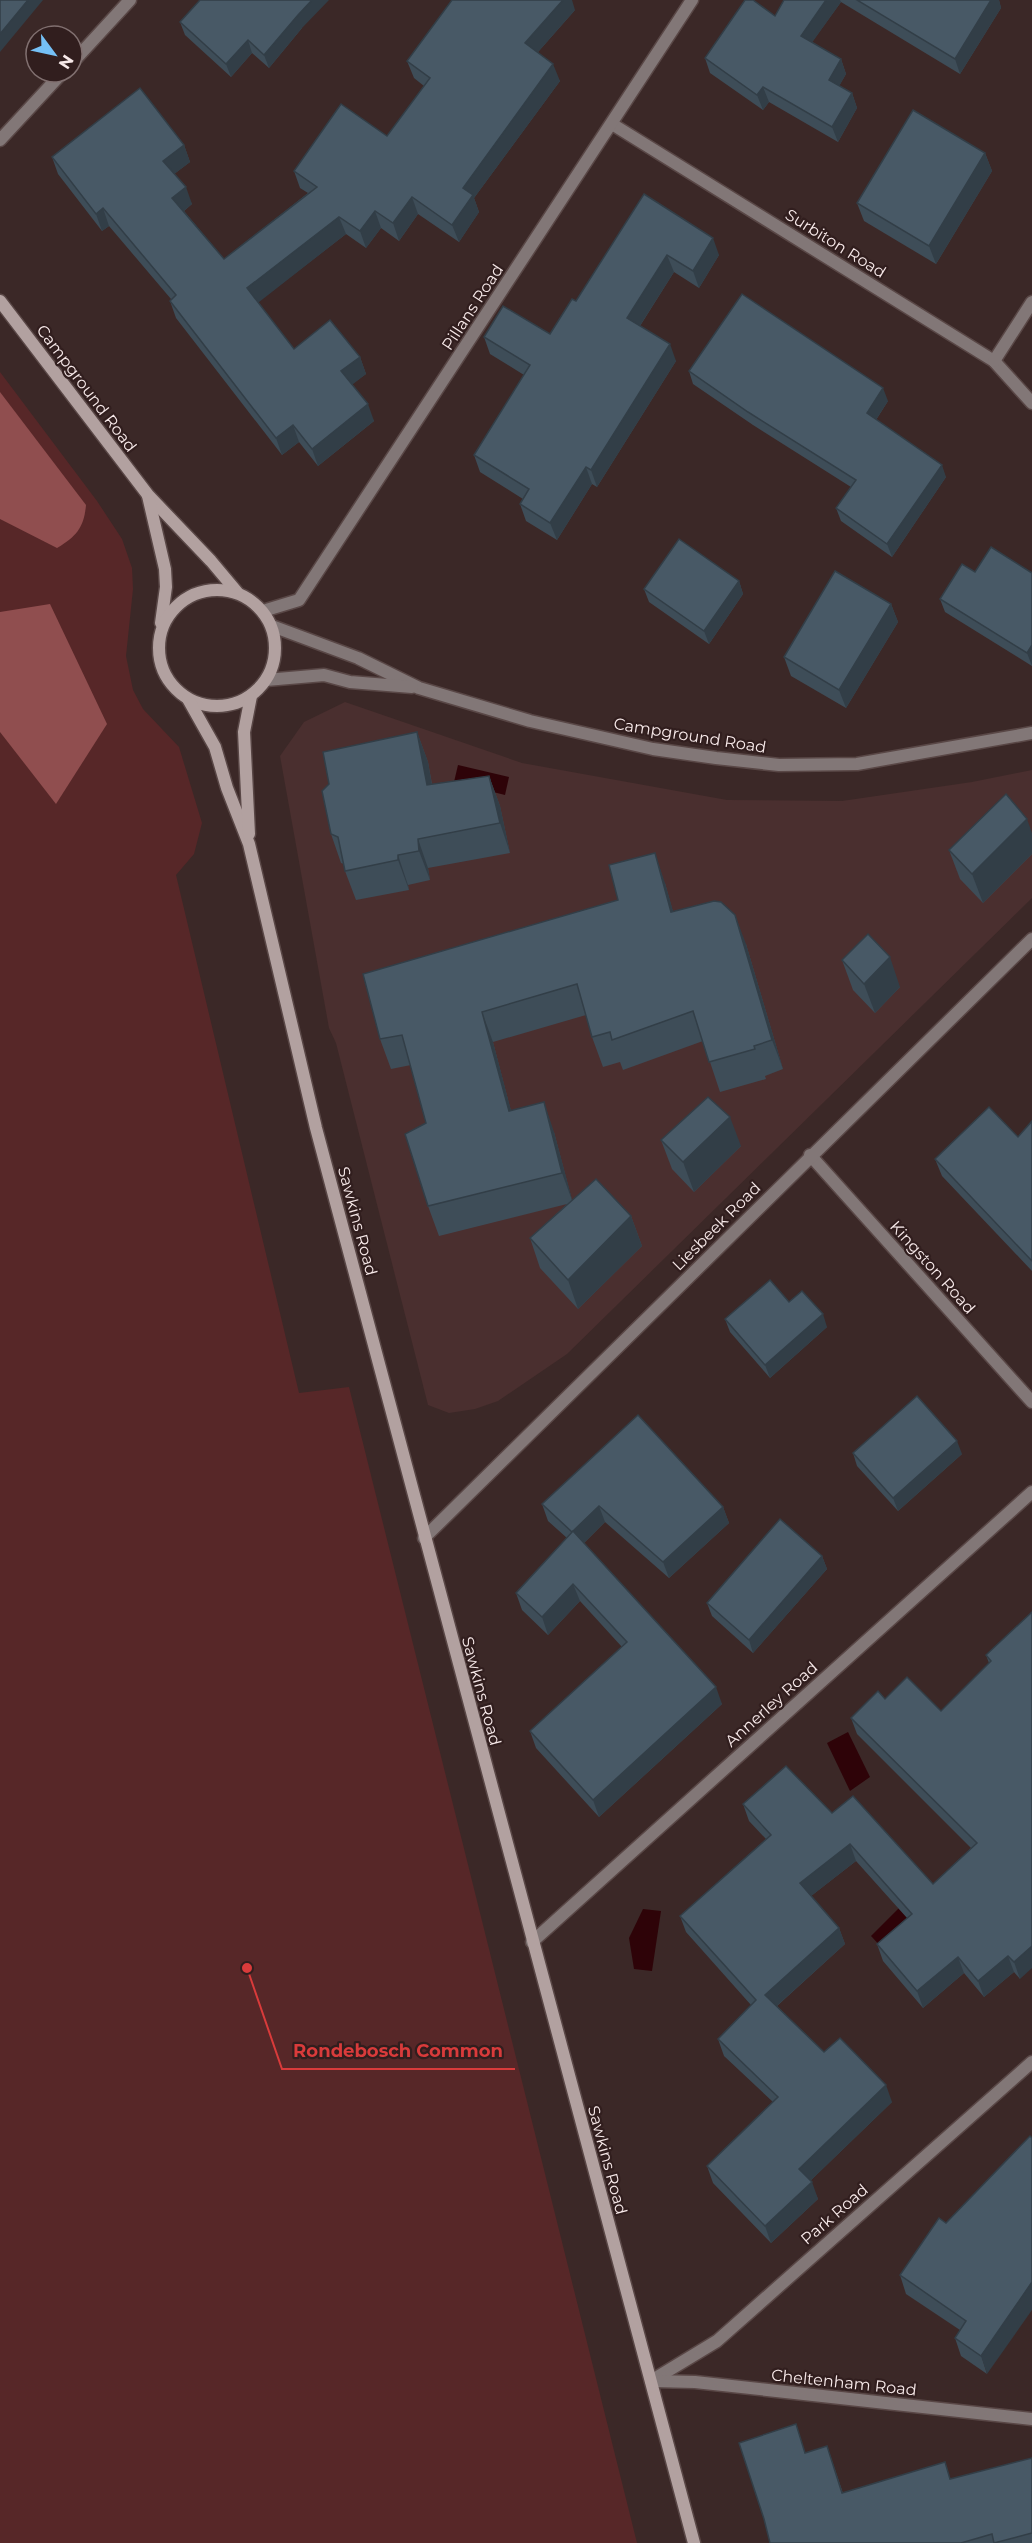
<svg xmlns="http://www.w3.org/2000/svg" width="1032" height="2543" font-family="Montserrat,sans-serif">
	<rect width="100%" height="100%" fill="#3b2827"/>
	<path fill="#4a2f2f" d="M345 702 522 763 727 800 842 801 972 782 1032 770V898L567 1354 498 1401 475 1409 449 1413 428 1405 336 1043 329 1028 280 756 304 722Z"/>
	<path fill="#572728" d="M0 372 97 501 122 539 132 568 133 589 126 656 133 690 143 709 179 747 202 823 194 854 176 875 299 1393 349 1387 637 2543H0Z"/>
	<g fill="#904e4f">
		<path d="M0 392 86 505C84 527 77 536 57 548L0 519Z"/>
		<path d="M50 604 107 724 56 804 0 732V612Z"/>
	</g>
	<g fill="#2e0308">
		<path d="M458 765 509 777 505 795 454 782Z"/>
		<path d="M848 1732 870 1777 850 1791 827 1743Z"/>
		<path d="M909 1898 923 1912 884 1950 871 1936Z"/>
		<path d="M643 1909 661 1911 652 1971 634 1969 629 1938Z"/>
	</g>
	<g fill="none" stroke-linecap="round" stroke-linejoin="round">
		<g stroke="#594746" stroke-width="15">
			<g id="street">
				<path d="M72 63 130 0"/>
				<path d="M612 124 994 361 1032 403"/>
				<path d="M0 140 63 72"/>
				<path d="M994 361 1032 302"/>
				<path d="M263 611 299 600 692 0"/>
				<path d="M272 626 358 658 419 688 530 721 653 749 716 758 779 765 857 764 1032 733"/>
				<path d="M266 680 324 675 350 682 412 687"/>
				<path d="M810 1155 1032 1402"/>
				<path d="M424 1538 1032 939"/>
				<path d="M532 1942 1032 1492"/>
				<path d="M651 2381 717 2341 1032 2062"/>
				<path d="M653 2381 695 2382 1032 2419"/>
			</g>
		</g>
		<g stroke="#594746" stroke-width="15">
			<g id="secondary">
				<path d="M0 301 148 495 211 561 237 592"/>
				<path d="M148 496 165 569 166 587 161 623"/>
				<circle cx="217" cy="648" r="58"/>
				<path d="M188 699 215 747 227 788 249 844 316 1128 694 2543"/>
				<path d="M249 834 244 732 251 696"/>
			</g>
		</g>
		<use href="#street" stroke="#827777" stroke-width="12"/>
		<use href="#secondary" stroke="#b2a1a0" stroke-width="12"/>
	</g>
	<g fill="#3e4d58">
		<path d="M784 0H999L1001 8 960 74 841 2 812 42 841 59 846 74 839 86 852 93 857 108 838 142 769 102 763 110 710 73 705 58 775 16Z"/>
		<path d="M575 10 538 52 560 81 474 198 479 212 459 242 418 214 399 241 381 228 366 248 346 234 258 302 294 349 360 357 366 374 352 384 374 421 318 466 299 442 282 455 176 318 170 301 171 299 109 226 102 231 58 174 52 157 184 145 190 162 174 174 192 204 184 211 224 259 308 193 300 188 294 171 387 136 424 86 414 78 407 61Z"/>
		<path d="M180 22 302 28 269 68 252 53 231 77 185 35Z"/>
		<path d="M985 153 992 171 936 264 864 221 857 203Z"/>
		<path d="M644 194 719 255 699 288 674 272 640 326 676 361 597 487 592 484 557 540 526 521 520 504 523 499 480 472 474 455 524 375 490 354 484 337 550 334 576 301Z"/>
		<path d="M689 371 888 401 876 420 946 477 892 557 841 521 836 508 851 487 753 425 693 384Z"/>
		<path d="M975 572 1032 573V666L945 612 940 599Z"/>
		<path d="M739 581 743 594 709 644 649 602 644 589Z"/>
		<path d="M891 604 898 622 846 708 791 676 784 657Z"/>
		<path d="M417 732 428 762 432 784 489 776 500 806 510 853 428 868 430 880 408 885 409 890 356 900 345 871 344 864 341 863 331 834Z"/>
		<path d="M1032 833V854L983 903 960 879 949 850Z"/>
		<path d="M665 883 673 912 746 944 783 1069 765 1076 766 1079 720 1092 703 1041 623 1070 620 1062 603 1067 592 1037 586 1015 493 1042 511 1111 554 1132 572 1200 631 1216 642 1246 578 1309 540 1268 530 1238 567 1204 439 1236 428 1206 426 1123 411 1065 391 1069 380 1039 618 900Z"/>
		<path d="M842 960 900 987 875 1013 853 990Z"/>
		<path d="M1032 1121V1271L942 1176 935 1159 1018 1137Z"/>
		<path d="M661 1140 741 1146 694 1192 672 1169Z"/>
		<path d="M789 1302 827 1327 770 1378 730 1332 725 1319Z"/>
		<path d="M853 1453 962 1454 898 1511 857 1466Z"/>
		<path d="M542 1504 723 1507 729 1523 669 1578 605 1522 584 1543 722 1704 599 1817 536 1748 530 1731 622 1647 580 1601 548 1635 522 1610 516 1593 567 1538 548 1521Z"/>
		<path d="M822 1556 827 1569 753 1653 712 1616 707 1603Z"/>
		<path d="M1032 1612 1020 1979 1014 1972 984 1997 964 1973 923 2008 883 1961 877 1944 907 1918 856 1861 811 1896 839 1928 845 1944 777 2006 824 2052 892 2102 810 2181 818 2199 771 2243 713 2183 707 2166 773 2102 724 2056 718 2039 751 2005 686 1932 680 1916 766 1839 749 1821 743 1804 832 1813 933 1884 971 1848 857 1734 851 1718 885 1699 941 1711 989 1663 986 1655Z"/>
		<path d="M939 2218 987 2374 961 2356 955 2338 960 2330 906 2294 900 2275Z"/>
		<path d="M827 2446 843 2493 951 2479 1032 2458V2543H770L806 2453Z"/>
	</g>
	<g fill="#323e47">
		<path d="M28 0H43L0 52V34Z"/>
		<path d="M312 0H329L302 28 269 68 264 55 298 15Z"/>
		<path d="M563 0H572L575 10 531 60 525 43Z"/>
		<path d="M826 0H840L841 2 806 51 801 36Z"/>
		<path d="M991 0H999L1001 8 960 74 955 59Z"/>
		<path d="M248 40 252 53 231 77 226 64Z"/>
		<path d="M841 59 846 74 834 95 829 80Z"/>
		<path d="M553 64 560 81 474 198 479 212 459 242 452 225 463 188Z"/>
		<path d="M763 87 769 102 763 110 757 95Z"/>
		<path d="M852 93 857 108 838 142 832 127Z"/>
		<path d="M184 145 190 162 169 178 163 161Z"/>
		<path d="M985 153 992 171 936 264 929 246Z"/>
		<path d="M186 187 192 204 179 215 172 198Z"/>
		<path d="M412 197 418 214 399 241 393 223Z"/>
		<path d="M103 208 109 226 102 231 96 214Z"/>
		<path d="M375 211 381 228 366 248 360 231Z"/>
		<path d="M339 217 346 234 254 306 247 288Z"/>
		<path d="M713 238 719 255 699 288 693 271Z"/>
		<path d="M667 255 674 272 634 335 627 318Z"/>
		<path d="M670 344 676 361 597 487 591 470Z"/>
		<path d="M360 357 366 374 348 388 341 371Z"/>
		<path d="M883 388 888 401 872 426 867 413Z"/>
		<path d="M368 404 374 421 318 466 312 449Z"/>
		<path d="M293 425 299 442 282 455 276 438Z"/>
		<path d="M942 465 946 477 892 557 887 544Z"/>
		<path d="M586 467 592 484 557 540 550 523Z"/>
		<path d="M739 581 743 594 709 644 704 631Z"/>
		<path d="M891 604 898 622 846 708 839 690Z"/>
		<path d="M1032 645V666L1027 653Z"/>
		<path d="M417 732 428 762 437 815 427 785Z"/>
		<path d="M489 776 500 806 510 853 500 823Z"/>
		<path d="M1027 819 1032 833V854L983 903 972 874Z"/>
		<path d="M418 839 428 868 430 880 419 851Z"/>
		<path d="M655 853 665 883 682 942 671 912Z"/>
		<path d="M398 855 408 885 409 890 398 860Z"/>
		<path d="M735 915 746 944 783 1069 772 1040Z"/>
		<path d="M890 957 900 987 875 1013 864 984Z"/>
		<path d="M482 1012 493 1042 519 1141 509 1111Z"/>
		<path d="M544 1102 554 1132 573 1203 562 1173Z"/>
		<path d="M730 1117 741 1146 694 1192 683 1162Z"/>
		<path d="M631 1216 642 1246 578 1309 568 1280Z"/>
		<path d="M823 1314 827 1327 770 1378 765 1365Z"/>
		<path d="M957 1441 962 1454 898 1511 893 1498Z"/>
		<path d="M599 1506 605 1522 578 1549 572 1532Z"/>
		<path d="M723 1507 729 1523 669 1578 663 1562Z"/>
		<path d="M822 1556 827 1569 753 1653 749 1640Z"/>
		<path d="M573 1584 580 1601 548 1635 542 1617Z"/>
		<path d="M716 1687 722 1704 599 1817 593 1800Z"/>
		<path d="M850 1844 856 1861 806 1900 800 1883Z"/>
		<path d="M839 1928 845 1944 771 2011 765 1995Z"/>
		<path d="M1032 1946V1968L1020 1979 1014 1962Z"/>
		<path d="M1008 1956 1014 1972 984 1997 978 1981Z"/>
		<path d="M958 1957 964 1973 923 2008 917 1991Z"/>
		<path d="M886 2085 892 2102 805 2186 799 2169Z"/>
		<path d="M812 2182 818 2199 771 2243 765 2226Z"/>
		<path d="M1032 2282V2310L987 2374 981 2356Z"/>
	</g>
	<g fill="#485966" stroke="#323e47" stroke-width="1.5">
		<path d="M0 0H28L0 34Z"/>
		<path d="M200 0H312L298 15 264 55 248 40 226 64 180 22Z"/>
		<path d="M452 0H563L525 43 553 64 463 188 473 195 452 225 412 197 393 223 375 211 360 231 339 217 247 288 294 349 330 320 360 357 341 371 368 404 312 449 293 425 276 438 170 301 176 295 103 208 96 214 52 157 140 88 184 145 163 161 186 187 172 198 224 259 317 187 294 171 341 104 387 136 430 78 407 61Z"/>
		<path d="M745 0H753L775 16 784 0H826L801 36 841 59 829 80 852 93 832 127 763 87 757 95 705 58Z"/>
		<path d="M857 0H991L955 59Z"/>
		<path d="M913 110 985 153 929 246 857 203Z"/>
		<path d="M644 194 713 238 693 271 667 255 627 318 670 344 591 470 586 467 550 523 520 504 529 489 474 455 530 365 484 337 503 306 550 334 572 299 576 301Z"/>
		<path d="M742 294 883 388 867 413 942 465 887 544 836 508 856 480 748 412 689 371Z"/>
		<path d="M679 539 739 581 704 631 644 589Z"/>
		<path d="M991 547 1032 573V645L1027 653 940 599 962 564 975 572Z"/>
		<path d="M835 571 891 604 839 690 784 657Z"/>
		<path d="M417 732 427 785 489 776 500 823 418 839 419 851 398 855V860L345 871 338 837 331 834 322 791 329 784 323 752Z"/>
		<path d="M1006 794 1027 819 972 874 949 850Z"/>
		<path d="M655 853 671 912 714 901 721 902 735 915 772 1040 754 1046 755 1049 709 1062 693 1011 612 1040 610 1032 592 1037 577 984 482 1012 509 1111 544 1102 562 1173 428 1206 405 1134 426 1123 402 1035 380 1039 363 974 618 900 609 865Z"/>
		<path d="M868 934 890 957 864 984 842 960Z"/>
		<path d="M708 1097 730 1117 683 1162 661 1140Z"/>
		<path d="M989 1107 1018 1137 1032 1121V1261L935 1159Z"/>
		<path d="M596 1179 631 1216 568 1280 530 1238Z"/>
		<path d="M770 1280 789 1302 802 1291 823 1314 765 1365 725 1319Z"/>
		<path d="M917 1396 957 1441 893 1498 853 1453Z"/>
		<path d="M638 1415 723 1507 663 1562 599 1506 572 1532 542 1504Z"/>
		<path d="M780 1519 822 1556 749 1640 707 1603Z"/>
		<path d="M573 1531 716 1687 593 1800 530 1731 627 1642 573 1584 542 1617 516 1593Z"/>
		<path d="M1032 1612V1946L1014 1962 1008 1956 978 1981 958 1957 917 1991 877 1944 912 1914 850 1844 800 1883 839 1928 765 1995 824 2052 840 2038 886 2085 799 2169 812 2182 765 2226 707 2166 778 2097 718 2039 756 2000 680 1916 771 1835 743 1804 786 1766 832 1813 853 1796 933 1884 977 1843 851 1718 878 1691 885 1699 907 1677 941 1711 991 1661 986 1655Z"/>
		<path d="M1030 2136 1032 2138V2282L981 2356 955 2338 966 2321 900 2275 939 2218 946 2223Z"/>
		<path d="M796 2424 805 2453 827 2446 842 2493 945 2462 950 2479 1032 2458V2533L994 2543 992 2534 961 2543H770L764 2519 739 2443Z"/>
	</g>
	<g text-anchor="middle" stroke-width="4.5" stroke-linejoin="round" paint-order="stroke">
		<g font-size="16" fill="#f8eaea" stroke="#311e1e">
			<text transform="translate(836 243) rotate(32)" y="6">Surbiton Road</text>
			<text transform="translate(472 307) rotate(-57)" y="6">Pillans Road</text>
			<text transform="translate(87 388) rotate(53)" y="6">Campground Road</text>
			<text transform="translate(690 735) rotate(9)" y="6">Campground Road</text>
			<text transform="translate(358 1221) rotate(75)" y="6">Sawkins Road</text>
			<text transform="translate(716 1226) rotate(-45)" y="6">Liesbeek Road</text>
			<text transform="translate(933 1267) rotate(48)" y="6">Kingston Road</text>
			<text transform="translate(482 1691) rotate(75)" y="6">Sawkins Road</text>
			<text transform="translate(771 1704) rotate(-42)" y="6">Annerley Road</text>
			<text transform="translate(608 2160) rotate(75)" y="6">Sawkins Road</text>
			<text transform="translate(834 2214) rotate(-41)" y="6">Park Road</text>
			<text transform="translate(844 2382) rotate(6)" y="6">Cheltenham Road</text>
		</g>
	</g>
	<path fill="none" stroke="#d93b3b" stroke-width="2" d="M247 1968L282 2069H515"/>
	<circle fill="#d93b3b" stroke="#311e1e" stroke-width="2" cx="247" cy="1968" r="6"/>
	<g font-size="18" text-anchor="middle" font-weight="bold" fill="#d93b3b" stroke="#311e1e" stroke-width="4.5" stroke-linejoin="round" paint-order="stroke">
		<text x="398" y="2057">Rondebosch Common</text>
	</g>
	<g transform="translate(54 54) rotate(123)"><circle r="28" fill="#311e1e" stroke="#817070" stroke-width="1.5"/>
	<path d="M0-4.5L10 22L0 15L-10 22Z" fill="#75c0f6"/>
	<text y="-9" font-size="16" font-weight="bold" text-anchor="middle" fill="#f8eaea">N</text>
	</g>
</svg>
